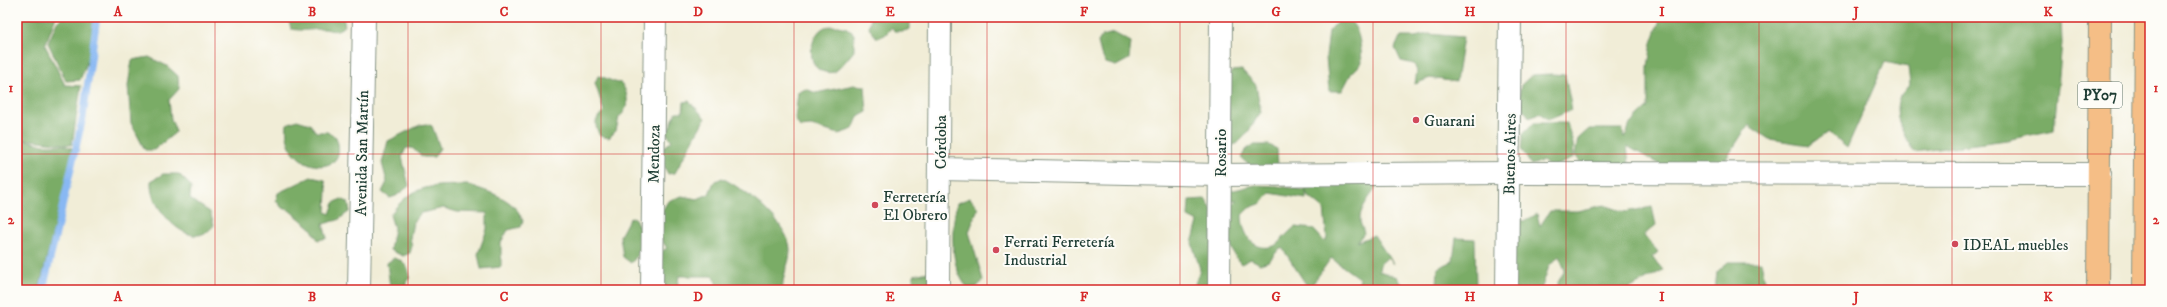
<svg xmlns="http://www.w3.org/2000/svg" width="2167" height="307" font-family="'IM FELL DW Pica',serif">
	<rect width="100%" height="100%" fill="#fdfcf7"/>
	<filter id="ink" filterUnits="userSpaceOnUse"><feTurbulence type="fractalNoise" baseFrequency=".025" numOctaves="2"/><feDisplacementMap in="SourceGraphic" scale="8" xChannelSelector="R" yChannelSelector="G"/><feConvolveMatrix kernelMatrix="1 2 1 2 8 2 1 2 1" color-interpolation-filters="sRGB"/></filter>
	<filter id="wash" filterUnits="userSpaceOnUse"><feTurbulence type="fractalNoise" baseFrequency=".012" numOctaves="4" result="noise"/><feDisplacementMap in="SourceGraphic" scale="16" xChannelSelector="R" yChannelSelector="G"/><feGaussianBlur stdDeviation="0.9" result="paint"/><feColorMatrix in="noise" values="0 0 0 0 0 0 0 0 0 0 0 0 0 0 0 0 0 1.4 0 .05"/><feComposite in="paint" operator="in"/></filter>
	<g filter="url(#wash)">
		<rect width="100%" height="100%" fill="#f1edd7"/>
		<g fill="#7aac66" stroke="#4c744d" fill-rule="evenodd">
			<path d="M17 17H56L45 45 65 85 81 86 72 145 22 139 43 145H64L74 149 39 290H17Z"/>
			<path d="M62 17H99L89 58 80 80 66 81 48 43 57 22Z"/>
			<path d="M288 17H343L345 26C331 35 332 28 320 29 310 30 302 31 291 29Z"/>
			<path d="M871 17H918L910 19V29L904 31H894L892 27 885 35 877 38 869 28Z"/>
			<path d="M1342 17C1360 21 1361 47 1362 63L1351 74 1342 91H1329L1326 57 1329 31Z"/>
			<path d="M1661 17H2061L2062 43 2054 130 2007 140 1914 152C1905 137 1891 114 1900 96 1903 92 1907 88 1910 84L1908 67 1885 62 1847 148 1828 132 1809 145 1769 139 1748 125 1717 173 1662 166 1627 146 1629 164 1586 170 1575 155 1578 139 1589 129H1622L1625 138 1630 124 1648 107V66L1652 43Z"/>
			<path d="M838 26 847 28 854 34V51C849 57 842 66 837 70 835 73 829 73 825 72 805 69 809 34 825 27 828 26 834 26 838 26Z"/>
			<path d="M1114 33 1131 42 1129 59 1116 66 1106 63 1101 54 1098 42 1102 36Z"/>
			<path d="M1428 34 1463 37 1456 82 1430 78 1415 84 1417 71 1414 64 1401 61 1395 48 1400 37H1415Z"/>
			<path d="M149 57 167 66 178 76 179 89 169 100 171 119 176 132 154 150H145L131 123 128 86 132 60Z"/>
			<path d="M1242 70 1256 85 1261 112C1251 125 1244 146 1226 146L1227 79 1232 71Z"/>
			<path d="M1553 74 1565 75 1572 110 1548 120 1540 113 1529 117 1518 101 1521 85 1532 75Z"/>
			<path d="M598 76C607 77 612 83 621 83 629 93 630 109 619 117L616 131 609 138 600 136C594 124 594 120 604 111L595 83Z"/>
			<path d="M854 85 865 86 867 112 858 117 853 129 839 134 811 126 800 127 795 119 798 92 806 89 816 93Z"/>
			<path d="M689 101 705 118 675 173 668 174 661 160 664 147 672 141 667 134 676 112H683L684 102Z"/>
			<path d="M297 120 310 124 316 132H327L336 137C353 181 280 173 287 124Z"/>
			<path d="M1534 123H1567L1573 144 1574 158 1551 168 1543 161 1531 165 1521 149 1523 133Z"/>
			<path d="M427 124 432 126 440 148 434 157H423L412 148H406L402 157 409 186 396 196 390 198 382 192 387 182 382 163 388 141 420 125Z"/>
			<path d="M1252 145H1269L1277 149 1278 166 1256 171 1241 158 1245 151Z"/>
			<path d="M163 174H179L191 186 190 199 210 212 214 225C194 252 162 219 153 196 151 192 151 185 151 181Z"/>
			<path d="M1377 174 1379 186C1372 192 1359 210 1360 220 1360 224 1363 229 1364 233L1357 242 1374 235 1393 264 1387 258 1380 264 1379 271 1397 277 1406 290H1356L1360 279 1331 258 1309 289 1283 249 1280 248 1269 261 1260 264 1251 259 1241 264C1226 247 1228 229 1229 207L1237 200H1227L1230 191 1255 185 1277 186 1306 190 1304 180ZM1306 191 1308 196 1324 209 1327 238 1325 242 1313 229 1295 227C1290 230 1277 245 1274 246 1252 253 1242 232 1242 215L1249 208 1262 203 1270 193 1306 199Z"/>
			<path d="M311 177 325 180 327 190 326 212 330 214 334 203 341 199 348 202 350 211 338 220 323 224 327 238 318 240 311 228 289 210 282 208 276 200 278 193Z"/>
			<path d="M722 178C744 189 790 224 790 250 790 264 781 277 783 290H718L714 276H679L677 290H659L662 251 667 248 662 241 658 218 668 201 682 196 697 199 709 194 714 182Z"/>
			<path d="M468 185C489 192 515 198 523 221L521 227 508 230 501 242V267L481 269 478 254 487 229V213L457 212 444 208 421 213 413 222 410 238 412 246 410 253 403 256 390 250 394 228 390 215C413 183 432 186 468 185Z"/>
			<path d="M970 198 978 208 969 232 983 280 977 287 968 288C949 268 951 228 957 203Z"/>
			<path d="M1205 199 1213 211 1211 290H1193L1200 269 1192 243 1198 222 1188 217 1189 200Z"/>
			<path d="M1604 205 1625 212 1652 207 1656 225 1644 235 1658 252 1652 257 1663 270 1627 290H1558L1557 284 1565 270 1559 256 1549 266 1541 290H1513L1509 219 1525 221 1537 214 1540 226 1550 211H1578Z"/>
			<path d="M634 217C643 233 645 249 631 263L623 257 620 236 629 219Z"/>
			<path d="M1456 238 1475 239 1476 290H1440L1437 286 1438 268 1453 261Z"/>
			<path d="M394 258 402 261 408 269 410 277 406 282V290H387L390 287 387 263Z"/>
			<path d="M1728 262H1761L1767 290H1715L1717 272Z"/>
			<path d="M928 272 933 290H912L914 275Z"/>
		</g>
		<g fill="none" stroke-linecap="round" stroke-linejoin="round">
			<path stroke="#88b8f3" stroke-width="7" d="M43 290 83 117 97 17"/>
		</g>
	</g>
	<g filter="url(#ink)">
		<g fill="none" stroke-linecap="round" stroke-linejoin="round">
			<g stroke="#889586" stroke-width="24">
				<g id="minor">
					<path d="M940 169 1220 175 1510 173 2100 174"/>
					<path d="M359 290 364 17"/>
					<path d="M652 290 655 17"/>
					<path d="M938 290 940 17"/>
					<path d="M1219 290 1221 17"/>
					<path d="M1507 290 1510 17"/>
				</g>
			</g>
			<g stroke="#889586" stroke-width="24">
				<g id="trunk">
					<path d="M2098 290 2100 17"/>
					<path d="M2144 290 2146 17"/>
				</g>
			</g>
			<use href="#minor" stroke="#fff" stroke-width="22"/>
			<use href="#trunk" stroke="#f5be86" stroke-width="22"/>
		</g>
	</g>
	<path fill="none" stroke="#d62828" stroke-width="1" stroke-opacity="0.55" d="M215 17V290M408 17V290M601 17V290M794 17V290M987 17V290M1180 17V290M1373 17V290M1566 17V290M1759 17V290M1952 17V290M17 154H2150"/>
	<g fill="#d1495b" stroke="#fdfcf7" stroke-width="1.5">
		<circle cx="1416" cy="120" r="4"/>
		<circle cx="875" cy="205" r="4"/>
		<circle cx="1955" cy="244" r="4"/>
		<circle cx="996" cy="250" r="4"/>
	</g>
	<g text-anchor="middle" stroke-width="4" stroke-linejoin="round" paint-order="stroke">
		<rect fill="#fdfcf7" stroke="#62766e" stroke-width="1" x="2078" y="82" width="44" height="26" rx="3"/>
		<g font-size="15" font-weight="bold" fill="#1f3d34">
			<text x="2100" y="100">PY07</text>
		</g>
		<g font-size="16" fill="#1f3d34" stroke="#fdfcf7" text-anchor="start">
			<text x="1424" y="126">Guarani</text>
			<text x="883" y="202">Ferretería<tspan x="883" dy="18">El Obrero</tspan></text>
			<text x="1004" y="247">Ferrati Ferretería<tspan x="1004" dy="18">Industrial</tspan></text>
			<text x="1963" y="250">IDEAL muebles</text>
		</g>
		<g font-size="16" fill="#1f3d34" stroke="#fdfcf7">
			<text transform="translate(940 142) rotate(-90)" y="6">Córdoba</text>
			<text transform="translate(361 153) rotate(-89)" y="6">Avenida San Martín</text>
			<text transform="translate(1220 153) rotate(-90)" y="6">Rosario</text>
			<text transform="translate(653 154) rotate(-89)" y="6">Mendoza</text>
			<text transform="translate(1509 154) rotate(-89)" y="6">Buenos Aires</text>
		</g>
	</g>
	<rect width="2167" height="307" fill="none" stroke="#fdfcf7" stroke-width="44"/>
	<rect x="22" y="22" width="2123" height="263" fill="none" stroke="#d62828" stroke-width="1.5"/>
	<g font-size="13" text-anchor="middle" font-weight="bold" fill="#d62828">
		<text x="118" y="16">A</text>
		<text x="312" y="16">B</text>
		<text x="504" y="16">C</text>
		<text x="698" y="16">D</text>
		<text x="890" y="16">E</text>
		<text x="1084" y="16">F</text>
		<text x="1276" y="16">G</text>
		<text x="1470" y="16">H</text>
		<text x="1662" y="16">I</text>
		<text x="1856" y="16">J</text>
		<text x="2048" y="16">K</text>
		<text x="11" y="92">1</text>
		<text x="2156" y="92">1</text>
		<text x="11" y="224">2</text>
		<text x="2156" y="224">2</text>
		<text x="118" y="301">A</text>
		<text x="312" y="301">B</text>
		<text x="504" y="301">C</text>
		<text x="698" y="301">D</text>
		<text x="890" y="301">E</text>
		<text x="1084" y="301">F</text>
		<text x="1276" y="301">G</text>
		<text x="1470" y="301">H</text>
		<text x="1662" y="301">I</text>
		<text x="1856" y="301">J</text>
		<text x="2048" y="301">K</text>
	</g>
</svg>
